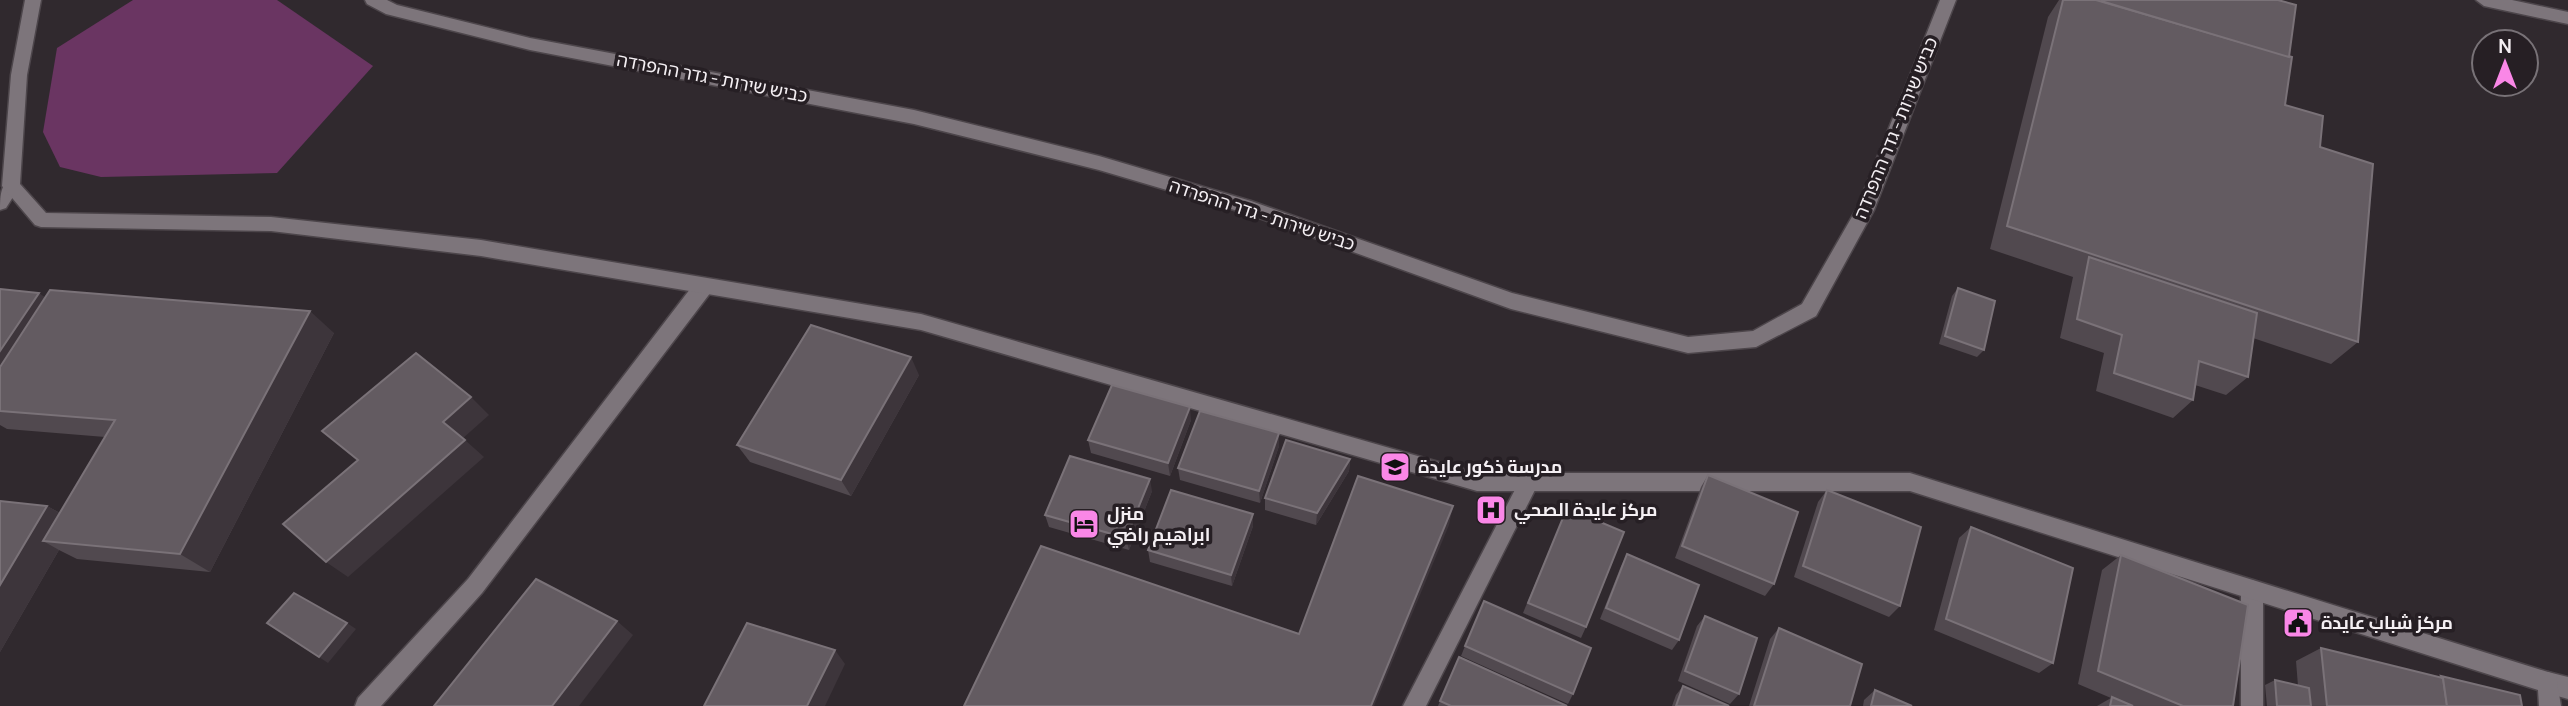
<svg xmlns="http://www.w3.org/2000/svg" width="2568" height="706" font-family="Manrope,Cairo,'Noto Sans Hebrew',sans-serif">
	<rect width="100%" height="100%" fill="#30292e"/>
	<path fill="#6a3562" d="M133 0H277L373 66 277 173 101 177 60 167 43 132 57 48Z"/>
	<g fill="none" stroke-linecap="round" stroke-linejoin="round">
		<g stroke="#4d464b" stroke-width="3">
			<g id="service">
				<path d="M365 0H387L397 5 530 38 914 110 1099 156 1251 201 1512 293 1688 337 1753 331 1802 304 1857 208 1940 0H1956L1874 210 1816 316 1756 347 1688 353 1511 309 1248 214 1099 170 914 124 530 50 386 14 367 4Z"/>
				<path d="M2476 0H2512L2568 12V24L2484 6Z"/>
				<path d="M11 179 17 181 20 186 6 208 0 210C0 198 0 184 11 179Z"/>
			</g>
		</g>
		<g stroke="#4d464b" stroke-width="3">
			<g id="minor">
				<path d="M704 278 711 280 713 286 711 292 482 593 381 706H355L358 698 468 579 697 280Z"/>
				<path d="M1529 473 1536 476 1539 482 1426 706H1403L1522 476Z"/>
				<path d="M2252 580 2259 583 2263 590V706H2241V590L2245 583Z"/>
				<path d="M2548 672 2568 677V699L2540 691 2537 683 2540 675Z"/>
			</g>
		</g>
		<g stroke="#4d464b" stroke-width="3">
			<path id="tertiary" d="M25 0H41L27 75 20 184 46 213 271 217 481 240 921 314 1477 473H1910L2548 672 2556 675 2561 706H2539L2538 690 1910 491H1477L921 330 481 256 271 231 41 227 35 225 2 186 11 75Z"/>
		</g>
		<use href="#service" fill="#7d757b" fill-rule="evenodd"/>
		<use href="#minor" fill="#7d757b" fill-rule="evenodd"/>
		<use href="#tertiary" fill="#7d757b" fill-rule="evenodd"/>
	</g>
	<g fill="#51494f">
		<path d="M2059 0H2278L2289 57 2285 105 2320 147 2358 342 2331 364 2253 338 2248 377 2226 395 2195 385 2193 400 2173 418 2096 391 2104 353 2060 338 2073 277 1990 249 2048 17Z"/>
		<path d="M1958 288 1984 350 1977 357 1939 344 1952 296Z"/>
		<path d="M0 289 45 297 334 333 210 572 77 559 59 550 0 652V501L47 506 60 513 105 437 7 429 0 425Z"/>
		<path d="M919 375 851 496 750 462 737 445Z"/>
		<path d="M1191 420 1170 476 1091 453 1088 440Z"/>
		<path d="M1279 446 1260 503 1180 480 1178 468Z"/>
		<path d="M1350 459 1349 471 1316 525 1265 510V498Z"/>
		<path d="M1708 475 1774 584 1765 596 1675 558 1701 487Z"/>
		<path d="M1827 490 1900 606 1889 617 1794 577 1818 502Z"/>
		<path d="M1152 491 1129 550 1049 527 1045 515Z"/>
		<path d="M1567 508 1586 627 1581 638 1523 613Z"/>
		<path d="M1253 514V526L1232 586 1150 562 1148 550Z"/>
		<path d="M1971 527 2053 663 2039 673 1934 630 1959 538Z"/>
		<path d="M1627 554 1679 640 1672 650 1600 619 1621 566Z"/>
		<path d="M2121 555 2233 706H2097L2111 698 2078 684 2102 570Z"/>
		<path d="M1705 616 1739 694 1730 704 1678 681 1697 626Z"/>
		<path d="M1779 628 1850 706H1749L1770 639Z"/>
		<path d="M1465 646 1573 694 1568 704 1461 656Z"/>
		<path d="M2321 648 2439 677 2441 676 2522 706H2267L2265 685 2275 680 2298 686 2296 661Z"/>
		<path d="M1683 686 1729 706H1672L1676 695Z"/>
		<path d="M1875 690 1912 706H1863L1864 700Z"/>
		<path d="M1440 701 1567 706H1438Z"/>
	</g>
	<g fill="#3d353b">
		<path d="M39 293 65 312 0 411V351Z"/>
		<path d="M310 311 334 333 210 572 180 554Z"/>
		<path d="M911 357 919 375 851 496 841 480Z"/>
		<path d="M471 397 489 415 462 439 443 422Z"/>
		<path d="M1190 407 1191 420 1170 476 1168 463Z"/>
		<path d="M1279 433V446L1260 503 1259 491Z"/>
		<path d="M465 440 484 457 348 577 326 562Z"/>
		<path d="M1350 459 1349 471 1316 525 1317 513Z"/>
		<path d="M1150 479 1152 491 1129 550 1126 538Z"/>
		<path d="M47 506 76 522 43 541 59 550 0 652V585Z"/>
		<path d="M1453 506 1449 525 1374 706H1371Z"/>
		<path d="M1253 514V526L1232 586 1231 575Z"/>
		<path d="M617 621 633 635 579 706H552Z"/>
		<path d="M347 623 356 629 328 663 319 657Z"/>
		<path d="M835 650 845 664 825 706H807Z"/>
	</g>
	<g fill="#635b61" stroke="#7a7278" stroke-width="2">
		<path d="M2063 0H2096L2292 57 2285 105 2323 116 2320 147 2373 164 2358 342 2007 226Z"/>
		<path d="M2102 0H2278L2296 5 2289 57 2101 1Z"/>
		<path d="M2089 257 2257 313 2248 377 2199 361 2193 400 2114 373 2122 335 2077 319Z"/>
		<path d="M1958 288 1995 301 1984 350 1945 336Z"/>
		<path d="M0 289 39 293 0 351Z"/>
		<path d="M50 290 310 311 180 554 43 541 115 420 0 411V367Z"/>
		<path d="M811 325 911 357 841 480 737 445Z"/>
		<path d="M416 353 471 397 443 422 465 440 326 562 283 524 358 460 322 431Z"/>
		<path d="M1112 385 1190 407 1168 463 1088 440Z"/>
		<path d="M1200 411 1279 433 1259 491 1178 468Z"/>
		<path d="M1286 440 1350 459 1317 513 1265 498Z"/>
		<path d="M1070 456 1150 479 1126 538 1045 515Z"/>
		<path d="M1708 475 1798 512 1774 584 1682 546Z"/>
		<path d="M1358 476 1453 506 1371 706H964L1041 546 1299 634Z"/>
		<path d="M1171 490 1253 514 1231 575 1148 550Z"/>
		<path d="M1827 490 1921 527 1900 606 1803 566Z"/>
		<path d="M0 501 47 506 0 585Z"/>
		<path d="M1567 508 1624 532 1586 627 1528 603Z"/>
		<path d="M1971 527 2073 568 2053 663 1946 619Z"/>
		<path d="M1627 554 1699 585 1679 640 1606 608Z"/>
		<path d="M2121 555 2248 605 2233 706H2183L2098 671Z"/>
		<path d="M536 579 617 621 552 706H434Z"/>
		<path d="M294 593 347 623 319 657 267 623Z"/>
		<path d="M1484 601 1591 648 1573 694 1465 646Z"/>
		<path d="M1705 616 1757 638 1739 694 1685 671Z"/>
		<path d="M747 623 835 650 807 706H704Z"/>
		<path d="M1779 628 1862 664 1850 706H1754Z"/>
		<path d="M2321 648 2443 678 2447 706H2327Z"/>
		<path d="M1459 657 1567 706H1451L1440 701Z"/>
		<path d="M2441 676 2520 695 2522 706H2447L2443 678H2442Z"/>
		<path d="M2275 680 2309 688 2311 706H2277Z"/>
		<path d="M1683 686 1729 706H1676Z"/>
		<path d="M1875 690 1912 706H1871Z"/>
		<path d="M2112 697 2133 706H2110Z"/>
	</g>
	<defs>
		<g id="school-square" transform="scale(1.575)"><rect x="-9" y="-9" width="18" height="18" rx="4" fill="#fa87e7" stroke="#261f24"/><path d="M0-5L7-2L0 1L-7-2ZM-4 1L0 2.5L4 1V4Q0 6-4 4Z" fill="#111"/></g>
		<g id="hospital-square" transform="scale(1.575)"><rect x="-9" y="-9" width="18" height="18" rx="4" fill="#fa87e7" stroke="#261f24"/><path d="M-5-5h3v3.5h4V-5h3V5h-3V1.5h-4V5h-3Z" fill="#111"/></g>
		<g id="hotel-square" transform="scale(1.575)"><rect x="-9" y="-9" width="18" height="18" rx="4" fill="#fa87e7" stroke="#261f24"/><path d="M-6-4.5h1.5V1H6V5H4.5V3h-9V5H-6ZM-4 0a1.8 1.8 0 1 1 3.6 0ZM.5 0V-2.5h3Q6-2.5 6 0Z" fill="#111"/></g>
		<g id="civic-square" transform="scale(1.575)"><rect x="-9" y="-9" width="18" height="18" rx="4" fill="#fa87e7" stroke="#261f24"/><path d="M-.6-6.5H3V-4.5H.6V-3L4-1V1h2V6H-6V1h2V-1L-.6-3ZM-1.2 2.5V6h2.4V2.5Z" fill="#111"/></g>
	</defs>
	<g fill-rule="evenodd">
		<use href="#school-square" x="1395" y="467"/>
		<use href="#hospital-square" x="1491" y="510"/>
		<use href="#hotel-square" x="1084" y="524"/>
		<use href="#civic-square" x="2298" y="623"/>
	</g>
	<g text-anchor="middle" stroke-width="7" stroke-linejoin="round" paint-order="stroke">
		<g font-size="18" fill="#f4eff3" stroke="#261f24">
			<text transform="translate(712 78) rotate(11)" y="6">כביש שירות - גדר ההפרדה</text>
			<text transform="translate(1896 128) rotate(-68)" y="6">כביש שירות - גדר ההפרדה</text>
			<text transform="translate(1262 215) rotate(18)" y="6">כביש שירות - גדר ההפרדה</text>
		</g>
		<g font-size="18" font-weight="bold" fill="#f4eff3" stroke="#261f24" text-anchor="start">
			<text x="1418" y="473">مدرسة ذكور عايدة</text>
			<text x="1514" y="516">مركز عايدة الصحي</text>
			<text x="1107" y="520">منزل<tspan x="1107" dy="21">ابراهيم راضي</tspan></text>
			<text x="2321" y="629">مركز شباب عايدة</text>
		</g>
	</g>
	<g transform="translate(2505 63)"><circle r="33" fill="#261f24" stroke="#787277" stroke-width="2"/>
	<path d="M0-5L12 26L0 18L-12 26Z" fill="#fa87e7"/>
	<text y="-10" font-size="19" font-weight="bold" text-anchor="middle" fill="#f4eff3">N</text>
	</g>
</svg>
